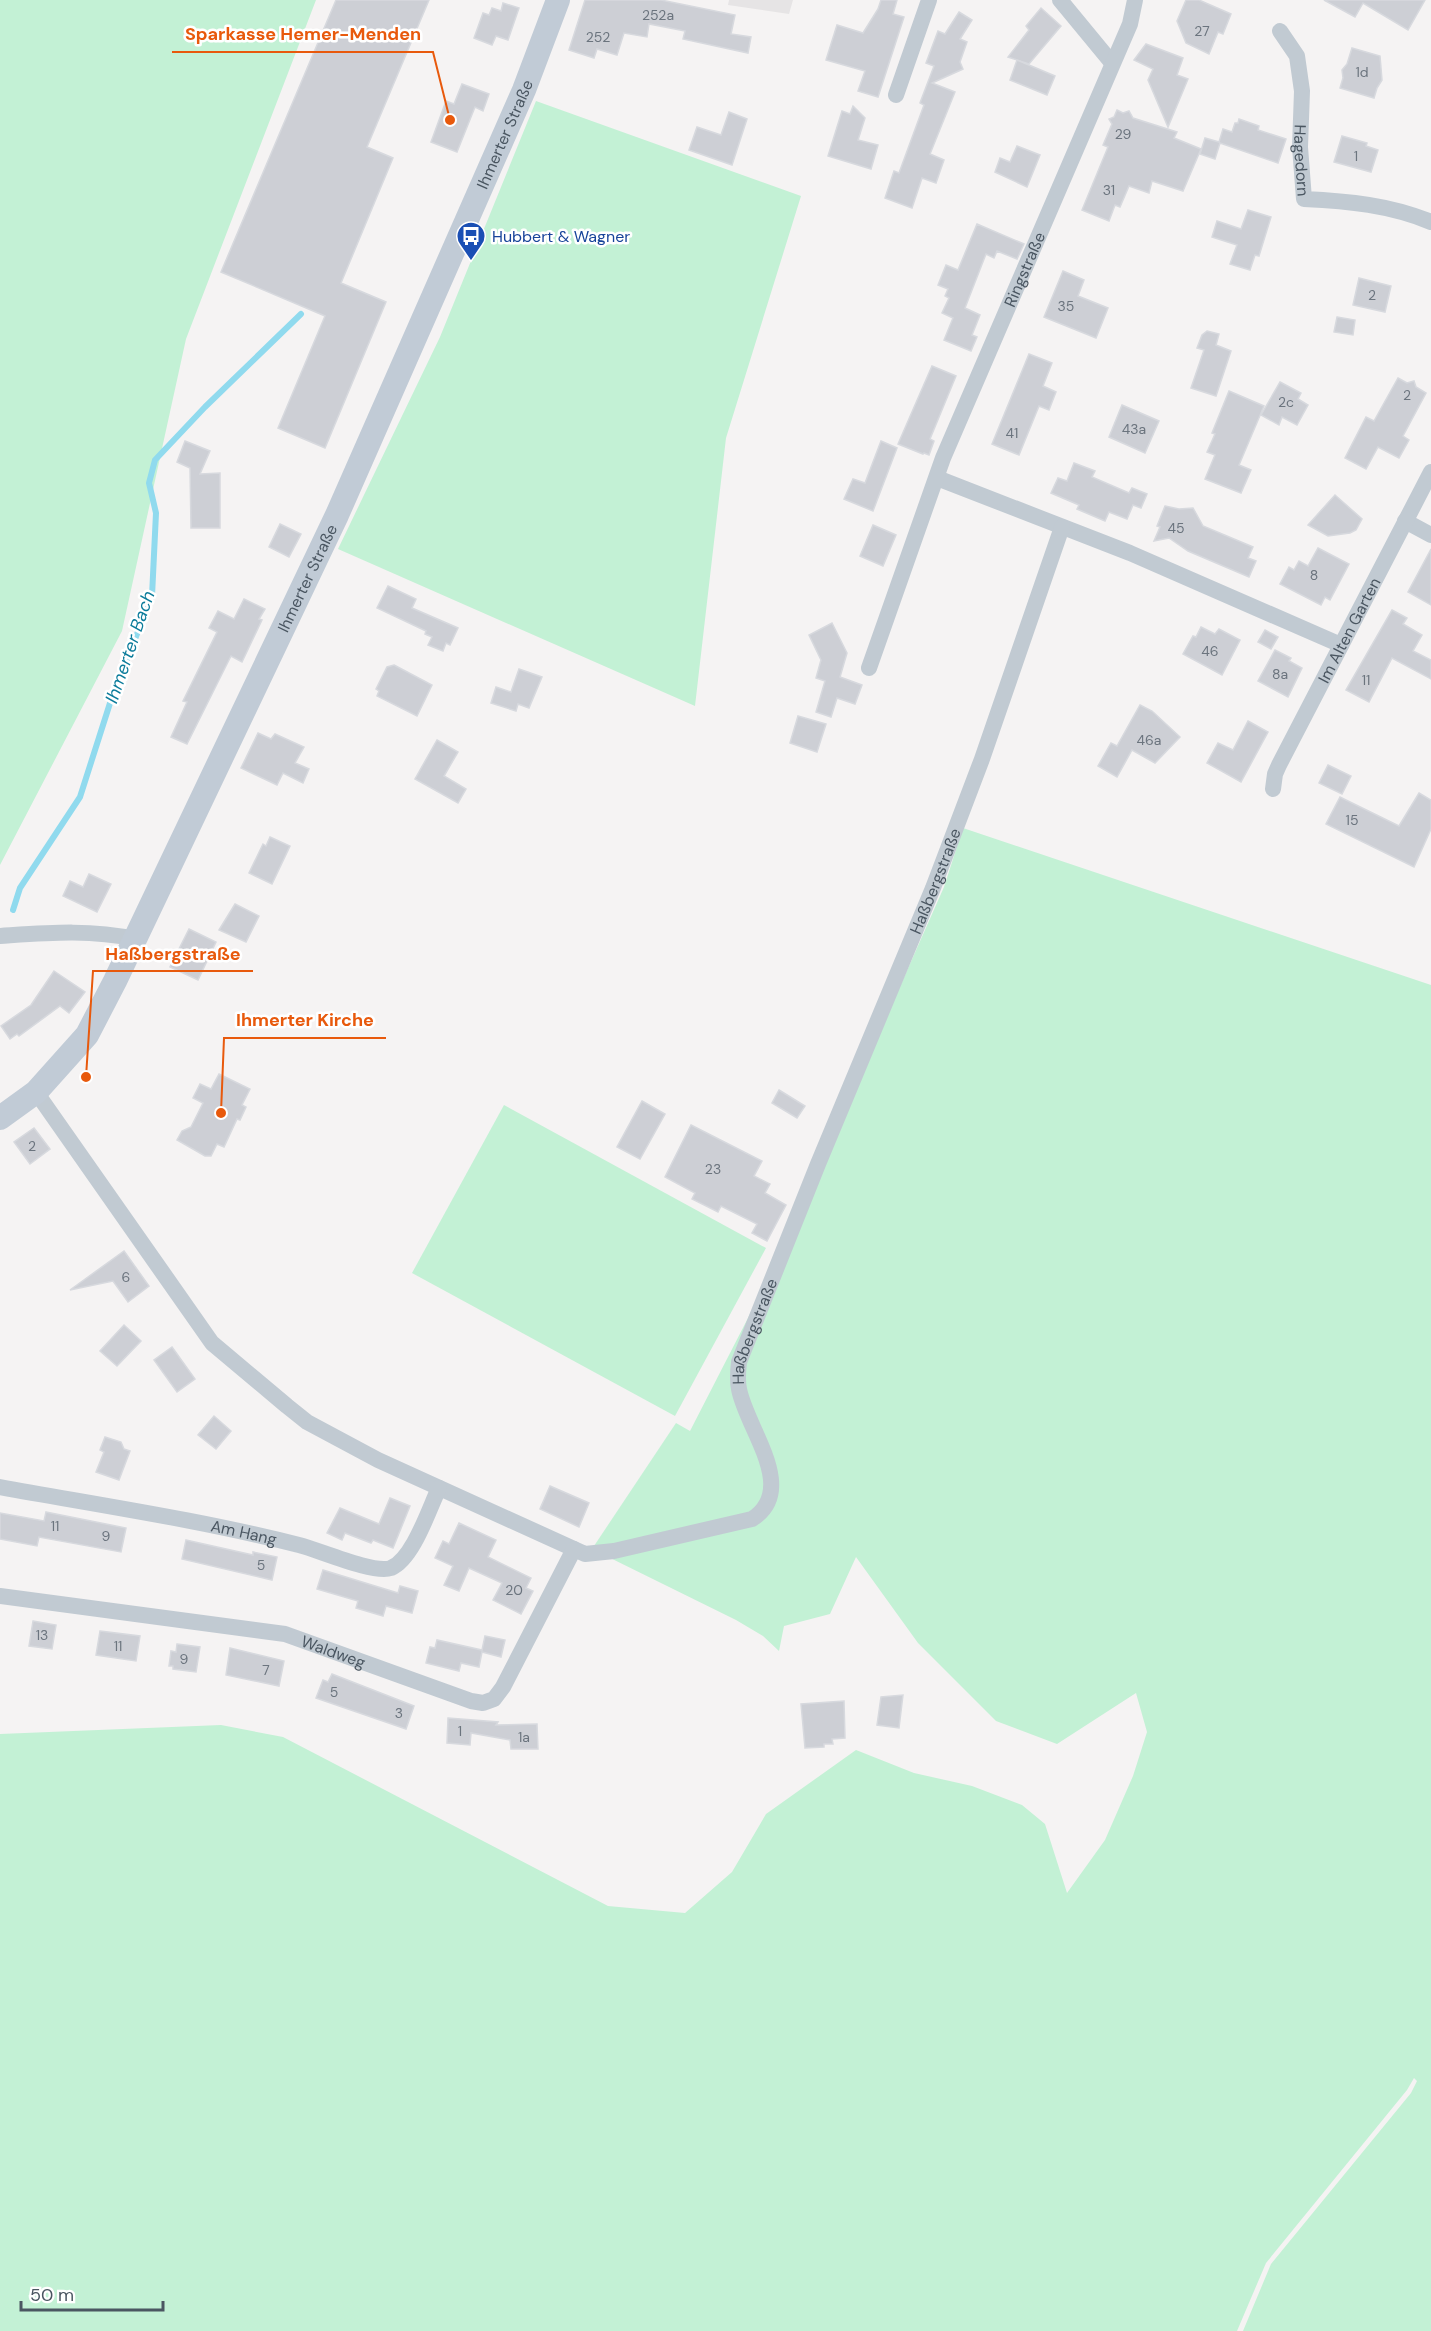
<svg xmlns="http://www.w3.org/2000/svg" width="1431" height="2331" font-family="'DM Sans',sans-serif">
	<rect width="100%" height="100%" fill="#f5f3f3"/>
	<path fill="#e6e4e5" d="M729 0H793L789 14 728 5Z"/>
	<g fill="#c3f1d5">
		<path d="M0 0H316L186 339 122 631 0 865Z"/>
		<path d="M536 101 801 196 726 438 695 706 338 549 440 337Z"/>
		<path d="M963 828 1431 985V2331H1243L1271 2264 1411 2093 1417 2081 1414 2078 1407 2090 1266 2263 1237 2331H0V1734L221 1725 283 1737 608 1906 685 1913 732 1872 766 1814 856 1750 914 1773 972 1786 1022 1805 1045 1824 1067 1893 1105 1840 1133 1776 1147 1732 1136 1693 1057 1744 996 1721 918 1643 856 1557 830 1614 784 1626 779 1651 763 1636 736 1620 592 1549 676 1423 690 1431 748 1318 820 1167 944 887Z"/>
		<path d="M504 1105 766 1248 675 1416 412 1273Z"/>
	</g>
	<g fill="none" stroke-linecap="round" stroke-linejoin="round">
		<path stroke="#90daee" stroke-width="6" d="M13 910 20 888 80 797 111 700 152 596 156 513 149 483 155 460 205 407 301 314"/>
	</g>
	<g fill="#cdcfd5" stroke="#d7d9de" stroke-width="1.5">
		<path d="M336 0H429L367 147 393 158 341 283 386 302 325 448 278 428 325 316 221 272Z"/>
		<path d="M585 0H661L735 15 731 34 751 37 748 53 683 39 685 31 649 24 647 37 624 33 617 55 597 49 594 58 569 50Z"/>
		<path d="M881 0H897L893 14 904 17 878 97 858 91 865 71 826 60 837 25 863 33 878 9Z"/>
		<path d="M1186 0H1199L1231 14 1223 34 1218 32 1209 54 1186 43 1177 21Z"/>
		<path d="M1324 0H1425L1408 30 1363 3 1355 17Z"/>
		<path d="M503 3 519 8 508 40 496 36 492 45 474 38 483 13 489 15 492 8 501 11Z"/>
		<path d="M1041 8 1061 26 1029 64 1008 57 1029 30 1026 26Z"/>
		<path d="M959 12 972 20 960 39 967 42 960 62 963 69 932 83 955 92 930 154 944 160 936 183 922 178 912 208 885 198 894 171 899 173 924 105 920 103 934 66 926 63 938 31 945 34Z"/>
		<path d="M1146 44 1183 58 1177 75 1188 79 1168 127 1148 80 1153 69 1134 60Z"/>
		<path d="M1352 48 1380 56 1382 80 1377 88 1374 98 1340 88 1343 78 1342 70 1347 64Z"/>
		<path d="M1017 60 1055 76 1047 95 1010 80Z"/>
		<path d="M462 84 489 94 483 111 475 107 457 152 431 142 446 101 454 104Z"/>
		<path d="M853 106 865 118 858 140 878 145 871 169 828 156 842 111 850 114Z"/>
		<path d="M1117 110 1123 113 1129 111 1133 118 1177 132 1174 138 1201 149 1183 191 1152 181 1149 193 1129 186 1120 207 1115 205 1109 221 1082 210 1108 147 1103 145 1112 124 1109 119 1114 117Z"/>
		<path d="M729 112 747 119 732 165 689 150 697 127 721 135Z"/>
		<path d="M1239 119 1259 126 1258 130 1286 139 1278 163 1220 143 1215 159 1200 154 1205 138 1219 142 1223 129 1232 132 1235 123H1238Z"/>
		<path d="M1342 136 1367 143 1366 146 1378 150 1371 172 1334 162Z"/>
		<path d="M1017 146 1040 155 1027 187 995 172 1000 158 1010 162Z"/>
		<path d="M1248 210 1271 217 1259 256 1255 255 1250 270 1230 264 1237 245 1212 237 1217 221 1241 229Z"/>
		<path d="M977 224 1024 244 1017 259 997 251 994 258 986 254 965 308 980 315 972 335 977 337 971 351 944 340 953 318 942 313 949 298 945 296 948 289 938 285 946 265 958 270Z"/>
		<path d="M1063 271 1084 280 1078 296 1108 308 1096 338 1044 317Z"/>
		<path d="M1359 278 1391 286 1385 312 1353 305Z"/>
		<path d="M1337 317 1355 320 1353 335 1334 332Z"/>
		<path d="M1207 331 1219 334 1216 345 1231 351 1216 396 1191 388 1204 350 1197 348 1202 335Z"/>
		<path d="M1029 354 1052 363 1043 386 1056 392 1049 410 1039 406 1019 455 992 444Z"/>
		<path d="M932 366 956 376 930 439 934 441 929 455 924 453 923 454 898 444Z"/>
		<path d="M1398 378 1407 383 1414 381 1416 387 1426 393 1403 436 1409 440 1399 458 1378 447 1366 469 1345 458 1366 417 1374 421Z"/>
		<path d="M1280 382 1301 393 1298 399 1308 405 1297 425 1282 417 1279 425 1261 415Z"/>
		<path d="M1229 391 1264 406 1239 465 1251 470 1241 493 1205 479 1215 455 1207 452 1215 434 1212 433Z"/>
		<path d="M1122 405 1159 421 1145 453 1109 437Z"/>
		<path d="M185 441 210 451 200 474 220 473V528H191L190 468 177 462Z"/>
		<path d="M881 441 897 448 873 511 844 499 853 479 865 483Z"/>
		<path d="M1074 463 1095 471 1092 477 1129 493 1132 488 1147 494 1141 508 1133 505 1127 519 1109 512 1105 521 1077 509 1079 505 1051 493 1058 478 1067 481Z"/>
		<path d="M1335 495 1362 519 1356 530 1350 533 1328 536 1308 525Z"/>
		<path d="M1165 506 1179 509 1193 508 1203 526 1253 547 1248 558 1256 561 1249 577 1188 551 1169 538 1154 541 1160 527 1157 526Z"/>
		<path d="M280 524 301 534 289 557 269 547Z"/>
		<path d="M873 525 896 535 883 566 860 556Z"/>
		<path d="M1318 548 1349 564 1330 600 1325 597 1321 605 1280 584 1289 567 1294 570 1299 561 1308 566Z"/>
		<path d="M1431 549V605L1408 592Z"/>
		<path d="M388 586 416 599 412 608 458 628 450 645 446 643 443 651 428 645 432 637 425 634 426 631 377 608Z"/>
		<path d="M244 599 265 609 259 619 262 620 242 662 231 656 187 744 171 737 187 702 183 701 217 632 209 628 218 611 234 619Z"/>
		<path d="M1392 610 1407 618 1403 624 1422 635 1413 651 1431 660V679L1392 658 1369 702 1346 690Z"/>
		<path d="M832 623 847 653 840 677 862 685 855 704 837 698 831 717 816 712 825 681 816 678 821 660 809 635Z"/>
		<path d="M1201 627 1215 634 1219 629 1240 640 1222 675 1183 654 1193 636 1196 637Z"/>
		<path d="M1265 630 1278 637 1271 649 1258 642Z"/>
		<path d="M1275 650 1291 658 1289 661 1302 668 1288 697 1258 681Z"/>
		<path d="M394 665 432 685 417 716 377 696 379 691 376 689 387 667Z"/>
		<path d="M519 669 542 677 529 708 518 704 516 711 491 703 496 687 511 692Z"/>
		<path d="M1140 705 1152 711 1180 737 1155 763 1132 750 1117 777 1098 766 1111 743 1117 746Z"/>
		<path d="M798 716 826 724 817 752 790 743Z"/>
		<path d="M1248 721 1268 732 1241 782 1207 763 1218 743 1233 750Z"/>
		<path d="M258 733 271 739 275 734 304 747 295 763 309 769 303 783 283 773 277 785 241 768Z"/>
		<path d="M437 740 458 752 444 776 466 789 458 803 415 779Z"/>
		<path d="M1328 765 1351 776 1342 794 1319 783Z"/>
		<path d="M1419 793 1431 800V829L1414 867 1326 824 1340 797 1399 826Z"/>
		<path d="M270 837 290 846 272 884 249 873 263 844 266 846Z"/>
		<path d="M89 874 111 884 97 912 63 896 70 881 83 887Z"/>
		<path d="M235 904 259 916 246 942 219 930Z"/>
		<path d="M189 929 216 942 198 980 170 967Z"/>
		<path d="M54 971 85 992 69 1013 60 1006 19 1036 17 1034 10 1039 1 1026 31 1005Z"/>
		<path d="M219 1074 250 1089 242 1105 246 1107 240 1120 237 1119 224 1147 217 1144 211 1156H205L177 1140 182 1131 191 1127 203 1103 193 1098 200 1084 211 1089Z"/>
		<path d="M779 1090 805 1106 797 1118 772 1103Z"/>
		<path d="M642 1101 665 1114 640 1159 617 1147Z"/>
		<path d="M691 1125 762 1161 754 1176 770 1184 765 1193 786 1205 767 1241 752 1233 757 1224 721 1206 718 1212 692 1199 695 1193 665 1177Z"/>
		<path d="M34 1128 50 1149 30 1164 14 1142Z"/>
		<path d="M124 1251 149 1286 128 1302 113 1281 70 1290Z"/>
		<path d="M124 1325 141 1341 117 1366 100 1351Z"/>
		<path d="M172 1347 195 1379 177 1392 154 1360Z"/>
		<path d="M214 1416 231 1431 216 1449 198 1435Z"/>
		<path d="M105 1437 121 1442 124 1449 130 1451 119 1480 96 1472 104 1452 100 1450Z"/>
		<path d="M550 1486 589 1503 579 1527 540 1509Z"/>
		<path d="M390 1498 410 1506 393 1548 373 1540 371 1543 345 1533 342 1540 327 1533 340 1508 379 1524Z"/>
		<path d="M46 1512 126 1528 121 1552 39 1537 37 1546 0 1539V1513L44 1521Z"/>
		<path d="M459 1523 496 1540 488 1557 531 1578 526 1588 533 1591 521 1614 493 1600 502 1583 469 1568 459 1591 444 1585 453 1566 435 1558 443 1541 449 1544Z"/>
		<path d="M186 1540 253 1555V1552L277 1557 272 1580 182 1559Z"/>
		<path d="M323 1570 398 1593 400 1586 418 1591 412 1613 386 1606 383 1616 356 1608 358 1601 317 1589Z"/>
		<path d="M33 1621 56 1625 52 1649 29 1646Z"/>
		<path d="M100 1631 140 1636 136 1661 96 1655Z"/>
		<path d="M485 1636 505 1640 501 1657 482 1652 479 1667 461 1663 459 1671 426 1663 430 1647 435 1648 437 1640 482 1650Z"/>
		<path d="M177 1644 200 1647 196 1672 173 1669V1666H169L171 1651 176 1652Z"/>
		<path d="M230 1648 284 1661 279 1686 226 1675Z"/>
		<path d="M332 1674 414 1706 406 1729 316 1698 323 1680 328 1682Z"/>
		<path d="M903 1695 899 1728 877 1725 881 1697Z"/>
		<path d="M844 1701 845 1738 832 1739 833 1744H824V1747L805 1748 801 1704Z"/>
		<path d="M448 1718 498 1722 496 1725 537 1724 538 1749H511L510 1740 471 1733 470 1745 447 1743Z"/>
	</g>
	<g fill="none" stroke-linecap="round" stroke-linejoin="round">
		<g stroke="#c1cad2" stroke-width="16">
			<path d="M1060 0 1112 63"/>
			<path id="s1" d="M1280 31 1297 56 1302 91 1300 147 1304 199C1348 201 1390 205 1431 222"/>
			<path d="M896 95 929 0"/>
			<path d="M937 478 1130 553 1341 645"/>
			<path d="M1405 521 1431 535"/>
			<path id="s2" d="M869 668 943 458 1130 24 1135 0"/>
			<path id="s3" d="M1273 789 1275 774 1279 765 1431 472"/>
			<path d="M0 936C46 933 90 929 135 939"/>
			<path id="s4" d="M36 1092 212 1343 287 1406 307 1422 378 1460 585 1554 614 1551 752 1519C799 1489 746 1428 739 1389 737 1380 738 1371 739 1362L818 1164 933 888 982 759 1062 527"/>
			<path id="s5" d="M0 1487C99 1505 201 1520 299 1545 319 1550 373 1574 391 1568 413 1559 429 1509 439 1488"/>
			<path id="s6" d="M0 1596 285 1634 471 1701 483 1703 494 1699 503 1687 574 1549"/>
		</g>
		<path stroke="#c1cbd6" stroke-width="24" id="s7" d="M0 1118 36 1092 87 1035 115 981 337 515 524 90 558 0"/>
	</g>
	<defs>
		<g id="bus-pin" transform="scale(1.5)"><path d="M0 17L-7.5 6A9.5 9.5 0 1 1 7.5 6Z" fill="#1a4fb4" stroke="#fff"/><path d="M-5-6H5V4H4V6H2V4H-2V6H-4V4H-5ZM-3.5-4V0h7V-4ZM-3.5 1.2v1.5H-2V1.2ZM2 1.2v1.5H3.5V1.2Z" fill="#fff"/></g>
	</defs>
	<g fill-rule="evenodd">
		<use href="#bus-pin" x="471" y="236"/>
	</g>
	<g text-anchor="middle" stroke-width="5" stroke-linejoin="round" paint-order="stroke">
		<g font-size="14" fill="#6b747e">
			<text x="658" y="20">252a</text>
			<text x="1202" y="36">27</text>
			<text x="598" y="42">252</text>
			<text x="1362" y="77">1d</text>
			<text x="1123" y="139">29</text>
			<text x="1356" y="161">1</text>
			<text x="1109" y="195">31</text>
			<text x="1372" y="300">2</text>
			<text x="1066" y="311">35</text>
			<text x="1407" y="400">2</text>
			<text x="1286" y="407">2c</text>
			<text x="1134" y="434">43a</text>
			<text x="1012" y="438">41</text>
			<text x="1176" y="533">45</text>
			<text x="1314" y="580">8</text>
			<text x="1210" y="656">46</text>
			<text x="1280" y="679">8a</text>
			<text x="1366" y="685">11</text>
			<text x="1149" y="745">46a</text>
			<text x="1352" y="825">15</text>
			<text x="32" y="1151">2</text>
			<text x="713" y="1174">23</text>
			<text x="126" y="1282">6</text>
			<text x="55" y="1531">11</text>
			<text x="106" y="1541">9</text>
			<text x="261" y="1570">5</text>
			<text x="514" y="1595">20</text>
			<text x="42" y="1640">13</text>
			<text x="118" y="1651">11</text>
			<text x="184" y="1664">9</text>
			<text x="266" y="1675">7</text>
			<text x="334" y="1697">5</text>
			<text x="399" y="1718">3</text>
			<text x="460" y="1736">1</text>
			<text x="524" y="1742">1a</text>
		</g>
		<g font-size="16" fill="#4a5661" stroke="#fff">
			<text dy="6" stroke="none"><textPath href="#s7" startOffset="1114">Ihmerter Straße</textPath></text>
			<text dy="6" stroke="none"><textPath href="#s1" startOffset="135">Hagedorn</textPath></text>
			<text dy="6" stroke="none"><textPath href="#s2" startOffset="428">Ringstraße</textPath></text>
			<text dy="6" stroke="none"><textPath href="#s7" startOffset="628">Ihmerter Straße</textPath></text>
			<text dy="6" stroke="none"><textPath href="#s3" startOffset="177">Im Alten Garten</textPath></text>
			<text dy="6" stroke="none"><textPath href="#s4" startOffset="1598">Haßbergstraße</textPath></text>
			<text dy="6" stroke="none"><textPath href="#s4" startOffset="1112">Haßbergstraße</textPath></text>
			<text dy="6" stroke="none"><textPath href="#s5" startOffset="248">Am Hang</textPath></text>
			<text dy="6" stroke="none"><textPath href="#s6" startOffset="339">Waldweg</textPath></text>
		</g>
		<g font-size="16" fill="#164399" stroke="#fff" text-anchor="start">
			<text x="492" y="242">Hubbert &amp; Wagner</text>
		</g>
		<g font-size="18" font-style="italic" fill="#0c7c9b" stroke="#fff">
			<text transform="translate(130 647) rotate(-71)" y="6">Ihmerter Bach</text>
		</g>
	</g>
	<path fill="none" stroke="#e8590c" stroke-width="2" d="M450 120L433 52H172M86 1077L93 971H253M221 1113L224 1038H386"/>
	<g fill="#e8590c" stroke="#fff" stroke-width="2">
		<circle cx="450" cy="120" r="6"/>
		<circle cx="86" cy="1077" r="6"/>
		<circle cx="221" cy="1113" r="6"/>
	</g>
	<g font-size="18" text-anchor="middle" font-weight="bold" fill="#e8590c" stroke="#fff" stroke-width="5" stroke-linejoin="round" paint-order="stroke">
		<text x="303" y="40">Sparkasse Hemer-Menden</text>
		<text x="173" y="960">Haßbergstraße</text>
		<text x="305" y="1026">Ihmerter Kirche</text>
	</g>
	<path d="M21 2301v9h142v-9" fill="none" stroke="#4a5661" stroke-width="3"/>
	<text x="30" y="2301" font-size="18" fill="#4a5661" stroke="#ffffff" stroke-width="4.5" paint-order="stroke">50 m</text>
</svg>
